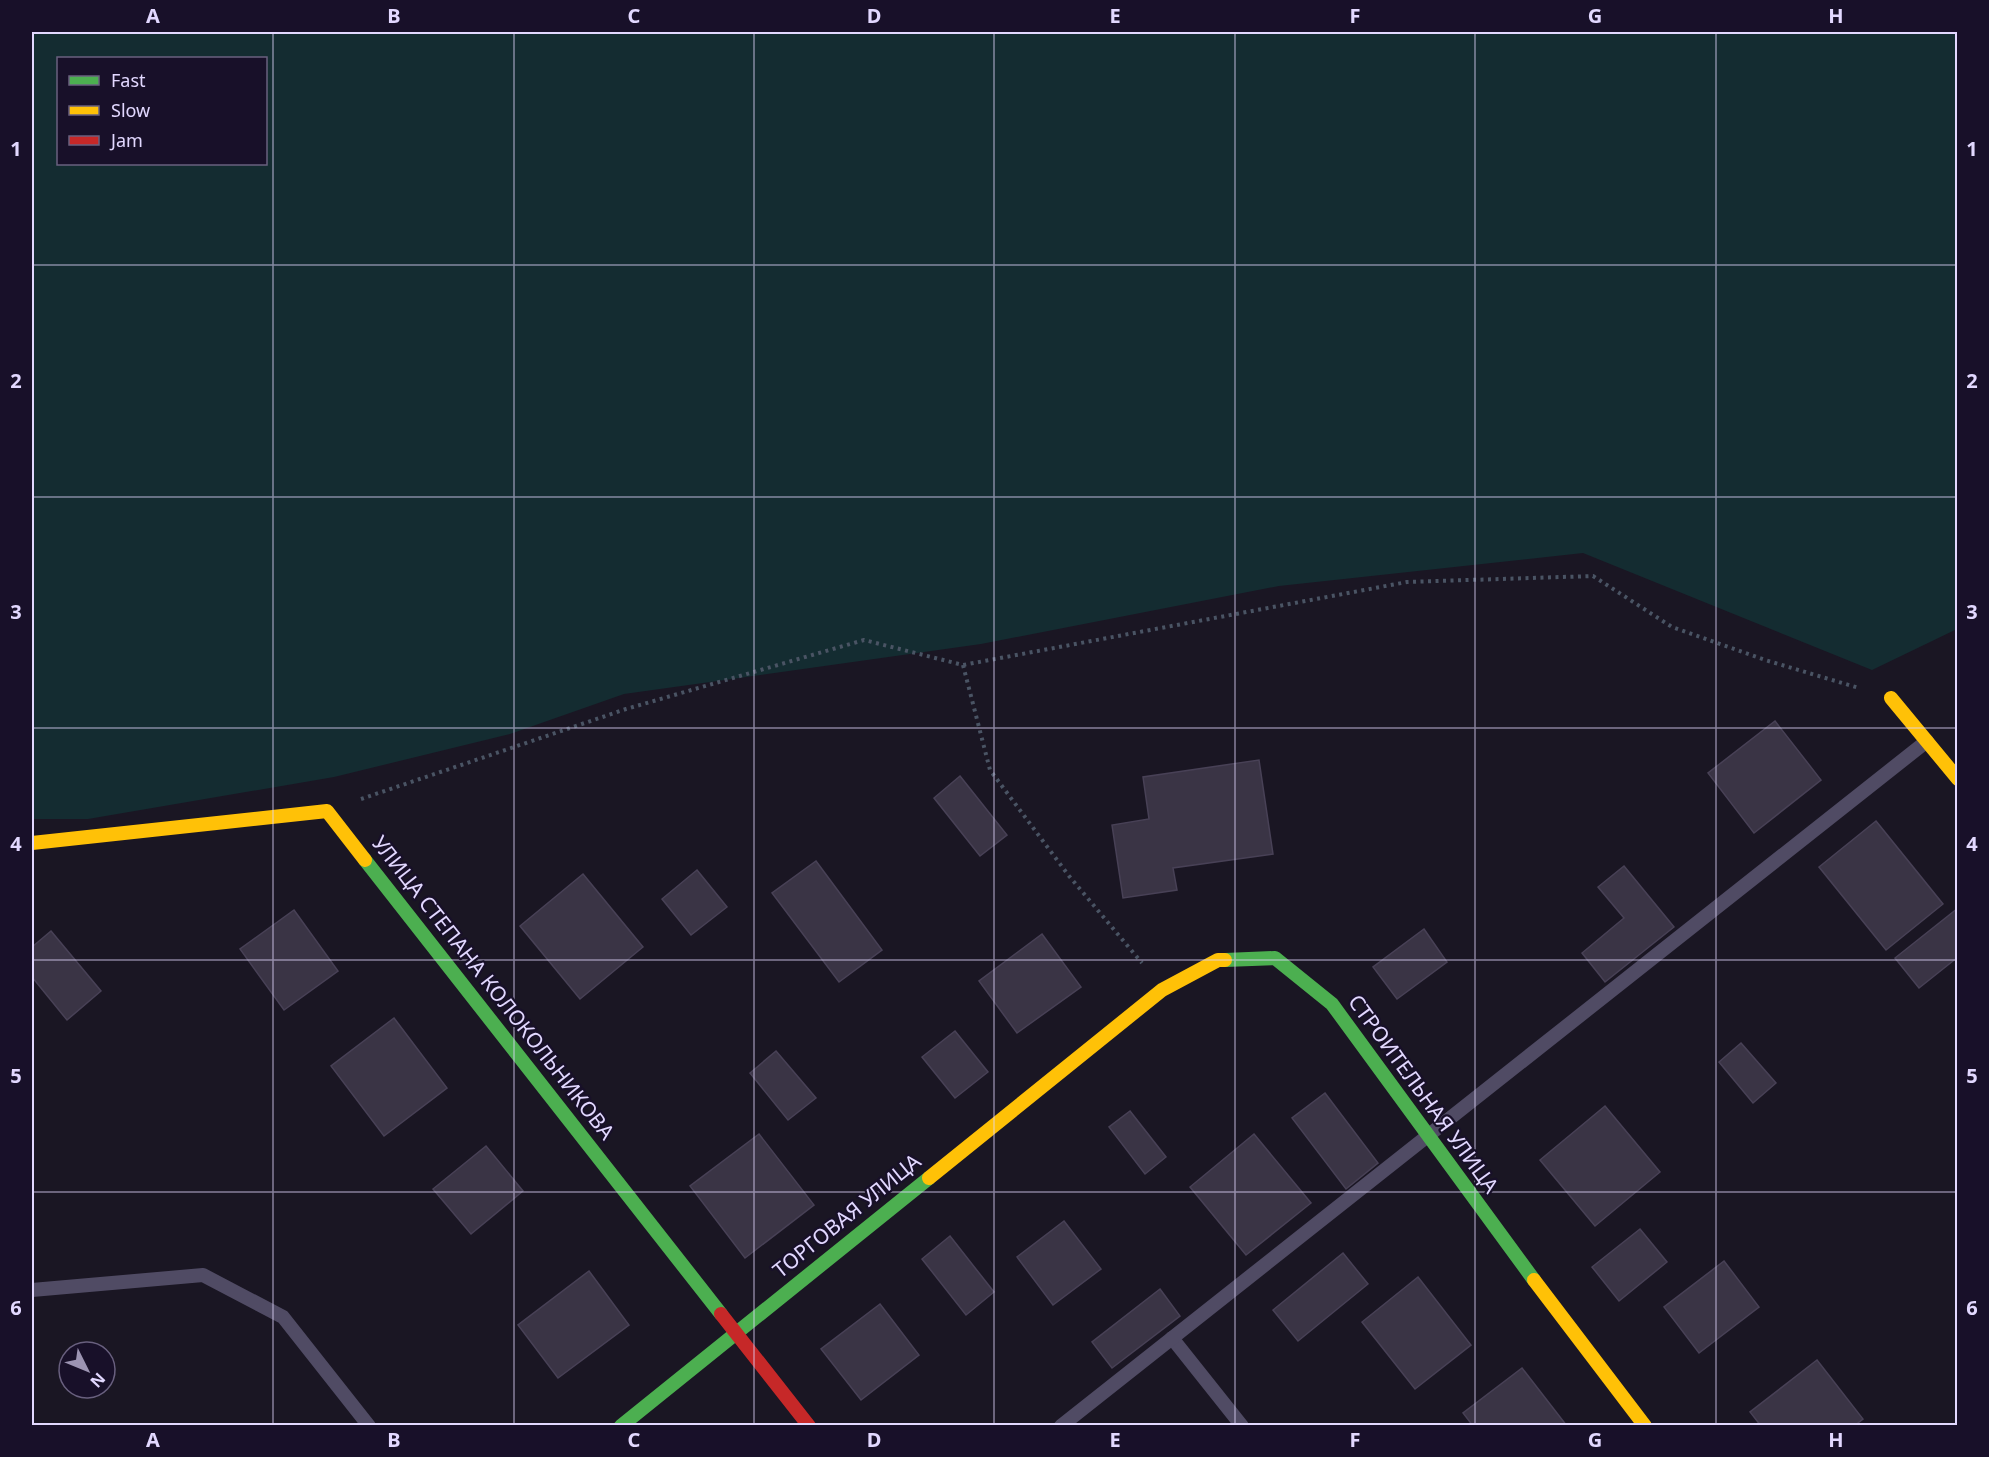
<svg xmlns="http://www.w3.org/2000/svg" width="1989" height="1457" font-family="'Noto Sans',sans-serif">
	<rect width="100%" height="100%" fill="#1a1623"/>
	<path fill="#142c31" fill-rule="evenodd" d="M32 32H1957V629L1872 670 1583 553 1279 586 981 644 624 694 510 734 334 777 88 819H32ZM58 58H266V164H58Z"/>
	<g fill="#3a3445" stroke="#484156" stroke-width="1.5">
		<path d="M1775 721 1821 780 1754 833 1708 773Z"/>
		<path d="M1259 760 1273 854 1173 868 1177 890 1123 898 1112 825 1149 819 1143 777Z"/>
		<path d="M960 776 1007 835 980 856 934 798Z"/>
		<path d="M1876 821 1943 904 1886 950 1819 867Z"/>
		<path d="M816 861 882 950 839 982 772 893Z"/>
		<path d="M1624 866 1674 927 1605 982 1582 953 1624 918 1598 887Z"/>
		<path d="M697 870 727 907 691 935 662 899Z"/>
		<path d="M583 874 643 947 580 999 520 926Z"/>
		<path d="M1958 908V957L1919 988 1895 958Z"/>
		<path d="M294 910 338 971 284 1010 240 949Z"/>
		<path d="M1424 929 1447 962 1397 999 1373 967Z"/>
		<path d="M51 931 101 991 67 1020 32 977V947Z"/>
		<path d="M1042 934 1081 987 1017 1033 979 981Z"/>
		<path d="M394 1018 447 1088 384 1136 331 1066Z"/>
		<path d="M955 1031 988 1072 955 1098 922 1057Z"/>
		<path d="M1741 1043 1776 1083 1753 1103 1719 1062Z"/>
		<path d="M776 1051 816 1098 788 1120 750 1073Z"/>
		<path d="M1325 1093 1378 1163 1346 1189 1292 1118Z"/>
		<path d="M1605 1106 1660 1172 1595 1226 1540 1160Z"/>
		<path d="M1130 1111 1166 1157 1145 1174 1109 1127Z"/>
		<path d="M759 1134 814 1205 745 1258 690 1186Z"/>
		<path d="M1254 1134 1311 1203 1246 1255 1190 1187Z"/>
		<path d="M486 1146 523 1191 471 1234 433 1189Z"/>
		<path d="M1064 1221 1101 1269 1053 1305 1017 1257Z"/>
		<path d="M1640 1229 1667 1262 1619 1301 1592 1267Z"/>
		<path d="M950 1236 994 1292 966 1315 922 1259Z"/>
		<path d="M1343 1253 1368 1284 1298 1341 1273 1310Z"/>
		<path d="M1724 1261 1759 1307 1699 1353 1664 1307Z"/>
		<path d="M589 1271 629 1325 558 1378 518 1325Z"/>
		<path d="M1418 1277 1471 1345 1415 1389 1362 1322Z"/>
		<path d="M1160 1289 1180 1316 1112 1368 1092 1342Z"/>
		<path d="M880 1304 919 1355 861 1400 821 1349Z"/>
		<path d="M1817 1360 1863 1419 1854 1426H1761L1750 1412Z"/>
		<path d="M1522 1368 1567 1426H1473L1463 1413Z"/>
	</g>
	<g fill="none" stroke-linecap="round" stroke-linejoin="round">
		<g stroke="#4a5464" stroke-width="4" stroke-dasharray="3 4.5" stroke-linecap="butt">
			<path d="M963 665 990 770 1069 876 1142 963"/>
			<path d="M361 799 626 709 864 640 963 665 1407 582 1593 576 1672 627 1765 660 1859 688"/>
		</g>
		<g stroke="#504b64" stroke-width="14">
			<path d="M32 1290 203 1275 283 1317 369 1426"/>
			<path d="M1172 1338 1242 1426"/>
			<path d="M1061 1426 1927 741"/>
		</g>
		<g stroke="#4caf50" stroke-width="14">
			<path d="M365 860 721 1314"/>
			<path d="M1225 960 1275 958 1332 1004 1534 1280"/>
			<path d="M621 1426 929 1178"/>
		</g>
		<g stroke="#ffc107" stroke-width="14">
			<path d="M1891 698 1958 779"/>
			<path d="M32 843 327 811 365 860"/>
			<path d="M929 1178 1162 990 1218 960H1225"/>
			<path d="M1534 1280 1645 1426"/>
		</g>
		<path stroke="#c62828" stroke-width="14" d="M721 1314 809 1426"/>
	</g>
	<path fill="none" stroke="#e2d8ff" stroke-width="1.5" stroke-opacity="0.55" d="M273 32V1426M514 32V1426M754 32V1426M994 32V1426M1235 32V1426M1475 32V1426M1716 32V1426M32 265H1958M32 497H1958M32 728H1958M32 960H1958M32 1192H1958"/>
	<g text-anchor="middle" stroke-width="4.5" stroke-linejoin="round" paint-order="stroke">
		<g font-size="21" fill="#e2d8ff" stroke="#181029">
			<text transform="translate(493 988) rotate(52)" y="7">УЛИЦА СТЕПАНА КОЛОКОЛЬНИКОВА</text>
			<text transform="translate(1423 1094) rotate(54)" y="7">СТРОИТЕЛЬНАЯ УЛИЦА</text>
			<text transform="translate(847 1216) rotate(-39)" y="7">ТОРГОВАЯ УЛИЦА</text>
		</g>
	</g>
	<rect width="1989" height="1457" fill="none" stroke="#181029" stroke-width="66"/>
	<rect x="57" y="57" width="210" height="108" fill="#181029" stroke="#69607f" stroke-width="1.5"/>
	<rect x="69" y="76" width="30" height="9" fill="#4caf50" stroke="#69607f" stroke-width="1.5"/>
	<text x="111" y="87" font-size="18" fill="#e2d8ff">Fast</text>
	<rect x="69" y="106" width="30" height="9" fill="#ffc107" stroke="#69607f" stroke-width="1.5"/>
	<text x="111" y="117" font-size="18" fill="#e2d8ff">Slow</text>
	<rect x="69" y="136" width="30" height="9" fill="#c62828" stroke="#69607f" stroke-width="1.5"/>
	<text x="111" y="147" font-size="18" fill="#e2d8ff">Jam</text>
	<g transform="translate(87 1370) rotate(133)"><circle r="28" fill="#181029" stroke="#69607f" stroke-width="1.5"/>
	<path d="M0-4.5L10 22L0 15L-10 22Z" fill="#9c94b2"/>
	<text y="-9" font-size="16" font-weight="bold" text-anchor="middle" fill="#e2d8ff">N</text>
	</g>
	<rect x="33" y="33" width="1923" height="1391" fill="none" stroke="#e2d8ff" stroke-width="2"/>
	<g font-size="20" text-anchor="middle" font-weight="bold" fill="#e2d8ff">
		<text x="153" y="23">A</text>
		<text x="394" y="23">B</text>
		<text x="634" y="23">C</text>
		<text x="874" y="23">D</text>
		<text x="1115" y="23">E</text>
		<text x="1355" y="23">F</text>
		<text x="1595" y="23">G</text>
		<text x="1836" y="23">H</text>
		<text x="16" y="156">1</text>
		<text x="1972" y="156">1</text>
		<text x="16" y="388">2</text>
		<text x="1972" y="388">2</text>
		<text x="16" y="619">3</text>
		<text x="1972" y="619">3</text>
		<text x="16" y="851">4</text>
		<text x="1972" y="851">4</text>
		<text x="16" y="1083">5</text>
		<text x="1972" y="1083">5</text>
		<text x="16" y="1315">6</text>
		<text x="1972" y="1315">6</text>
		<text x="153" y="1447">A</text>
		<text x="394" y="1447">B</text>
		<text x="634" y="1447">C</text>
		<text x="874" y="1447">D</text>
		<text x="1115" y="1447">E</text>
		<text x="1355" y="1447">F</text>
		<text x="1595" y="1447">G</text>
		<text x="1836" y="1447">H</text>
	</g>
</svg>
